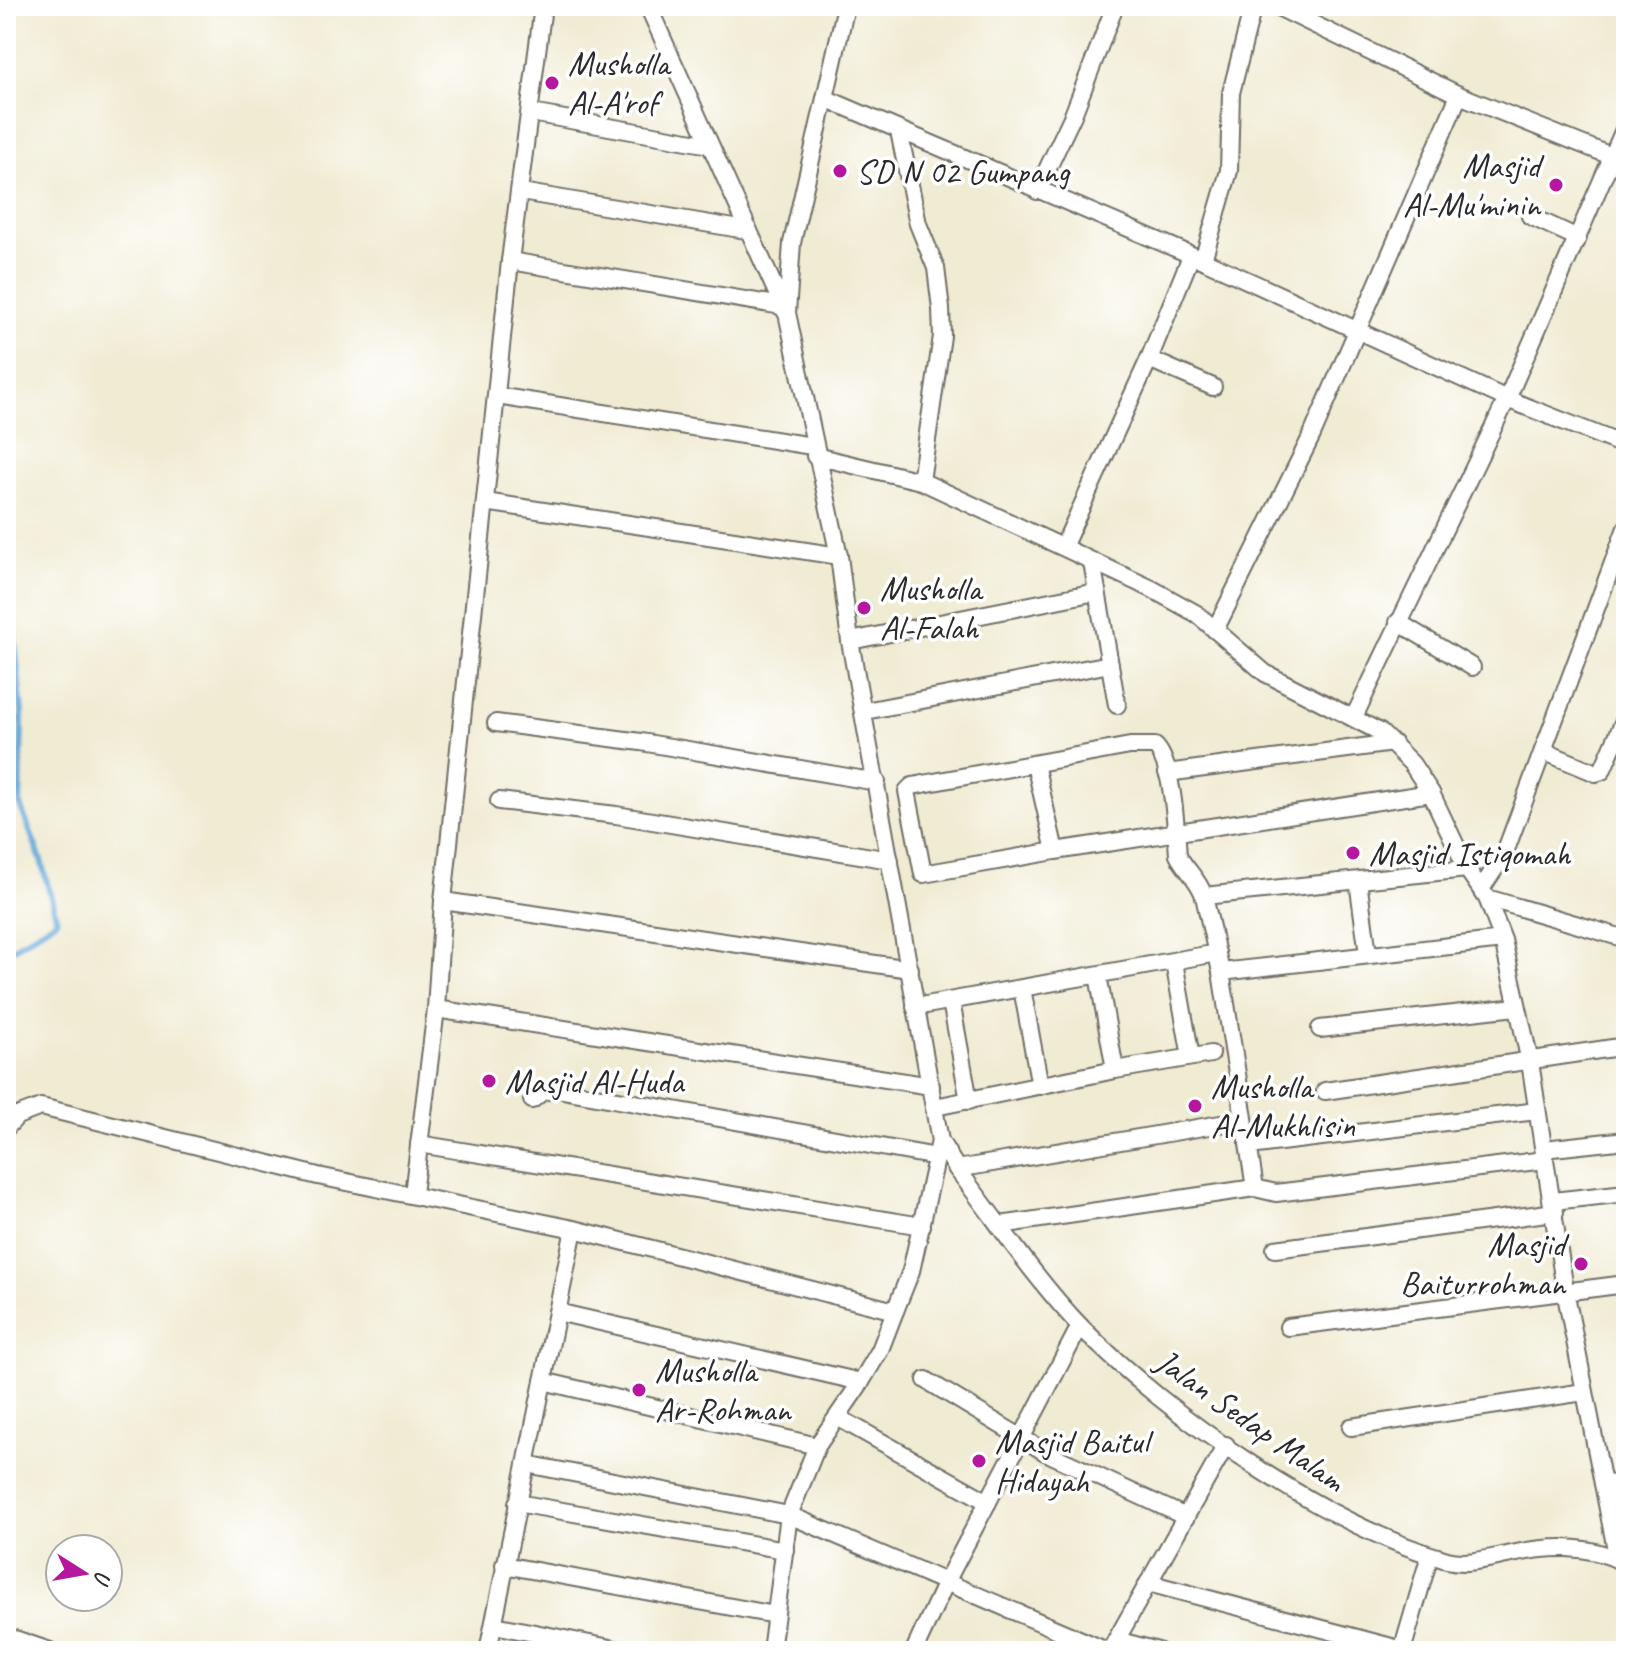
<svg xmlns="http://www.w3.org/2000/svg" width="1632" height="1657" font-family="Caveat,sans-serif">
	<rect width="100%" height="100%" fill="#fff"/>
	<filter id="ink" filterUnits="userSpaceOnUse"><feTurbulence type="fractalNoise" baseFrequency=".0125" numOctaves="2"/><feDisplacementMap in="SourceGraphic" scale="16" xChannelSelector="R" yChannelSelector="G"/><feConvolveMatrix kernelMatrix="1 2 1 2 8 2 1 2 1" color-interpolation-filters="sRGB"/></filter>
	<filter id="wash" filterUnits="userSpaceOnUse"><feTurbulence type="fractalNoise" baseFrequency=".006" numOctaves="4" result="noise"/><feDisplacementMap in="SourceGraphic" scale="32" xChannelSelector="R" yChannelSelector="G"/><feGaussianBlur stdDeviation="1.8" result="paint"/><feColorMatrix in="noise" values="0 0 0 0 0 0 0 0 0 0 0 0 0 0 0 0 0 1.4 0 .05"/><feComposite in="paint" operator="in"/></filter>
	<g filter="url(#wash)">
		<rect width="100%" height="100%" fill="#f0ebd3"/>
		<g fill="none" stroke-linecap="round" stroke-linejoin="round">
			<path stroke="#63a9d9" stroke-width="6" d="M6 593 12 611 22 714 20 805 41 860 57 920 6 953"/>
		</g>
	</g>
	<g filter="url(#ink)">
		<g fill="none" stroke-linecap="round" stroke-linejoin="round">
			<g stroke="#706e66" stroke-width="20">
				<g id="minor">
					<path d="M648 6 785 311"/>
					<path d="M1276 6 1459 95 1626 162"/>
					<path d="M827 99 1203 260 1507 399 1626 446"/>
					<path d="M531 113 710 145"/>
					<path d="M899 131 918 224 936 268 941 309 942 336 921 481"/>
					<path d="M1037 191 1073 115 1115 6"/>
					<path d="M521 192 746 230"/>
					<path d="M1530 216 1578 238"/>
					<path d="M1203 260 1229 171 1231 93 1253 6"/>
					<path d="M510 261 782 306"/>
					<path d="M1149 359 1213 387"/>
					<path d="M497 396 812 446"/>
					<path d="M815 456 921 481 1152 589 1197 614 1265 673 1380 732 1412 764 1431 793 1467 869 1487 898 1503 940 1530 1062 1565 1290 1618 1560"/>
					<path d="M485 502 839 556"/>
					<path d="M1064 545 1149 359 1191 256"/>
					<path d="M1092 562 1117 705"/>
					<path d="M1398 622 1472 667"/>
					<path d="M1215 630 1312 435 1459 95"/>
					<path d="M850 641 1096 592"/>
					<path d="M865 711 1110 664"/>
					<path d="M1354 717 1507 399 1626 125"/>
					<path d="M496 723 641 742 877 782"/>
					<path d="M1543 751 1596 773 1602 771 1626 716"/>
					<path d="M1035 764 1055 851 1431 793"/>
					<path d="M1167 773 1393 743"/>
					<path d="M499 801 616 815 890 860"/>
					<path d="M1055 851 923 874 907 791 912 786 1130 746H1155C1173 763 1176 829 1178 855 1186 871 1198 878 1204 896"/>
					<path d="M1358 881 1368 954"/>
					<path d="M1481 889 1504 855 1626 528"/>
					<path d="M1487 898 1626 939"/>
					<path d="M443 901 910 969"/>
					<path d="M1503 940 1221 972 1255 1188 1276 1193 1545 1160"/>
					<path d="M1174 962 1191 1057"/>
					<path d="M1221 972 1204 896 1467 869"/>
					<path d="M1098 975 1115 1070 1211 1054"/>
					<path d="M1022 988 1040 1086"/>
					<path d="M951 1001 969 1101"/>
					<path d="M915 1007 1217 953"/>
					<path d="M436 1009 931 1086"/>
					<path d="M1320 1029 1516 1007"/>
					<path d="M1325 1091 1626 1046"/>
					<path d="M532 1100 542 1092 557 1089 937 1157"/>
					<path d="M935 1107 1115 1070"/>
					<path d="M6 1128 17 1116 41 1107 318 1176 574 1229 895 1311 911 1271 940 1141 850 641 839 556 787 313 792 243 846 6"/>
					<path d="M940 1141 957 1169C997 1221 1035 1279 1081 1327 1168 1416 1326 1526 1447 1560 1467 1565 1487 1559 1507 1555 1547 1546 1587 1543 1625 1563"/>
					<path d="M419 1144 922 1226"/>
					<path d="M1249 1146 1537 1111"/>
					<path d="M1544 1149 1626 1140"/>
					<path d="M957 1169 1244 1120"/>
					<path d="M413 1194 436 1009 443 901 510 261 543 6"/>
					<path d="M1553 1201 1626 1193"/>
					<path d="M1000 1225 1255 1188"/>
					<path d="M1275 1249 1555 1212"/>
					<path d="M557 1312 861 1382"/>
					<path d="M1288 1327 1626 1284"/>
					<path d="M926 1380 1045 1452 1186 1517"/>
					<path d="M543 1381 817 1446"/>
					<path d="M839 1418 988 1502"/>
					<path d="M1351 1427 1584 1392"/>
					<path d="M526 1464 789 1515 1107 1651"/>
					<path d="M1603 1483 1626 1485"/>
					<path d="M517 1503 785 1550"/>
					<path d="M504 1565 775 1615"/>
					<path d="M1148 1583 1403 1650"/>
					<path d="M494 1625 625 1651"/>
					<path d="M6 1636 50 1651"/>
					<path d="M1116 1640 1158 1651"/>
					<path d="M488 1651 574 1229"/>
					<path d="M771 1651 789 1515 817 1446 861 1382 880 1350 895 1311"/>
					<path d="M914 1651 946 1582 1080 1326"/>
					<path d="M1110 1651 1226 1445"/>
					<path d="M1402 1651 1430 1555"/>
				</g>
			</g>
			<use href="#minor" stroke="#fff" stroke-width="16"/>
		</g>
	</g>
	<g fill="#b5179e" stroke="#fff" stroke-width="3">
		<circle cx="552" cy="83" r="8"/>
		<circle cx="840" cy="171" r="8"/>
		<circle cx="1556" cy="185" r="8"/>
		<circle cx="864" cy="608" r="8"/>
		<circle cx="1353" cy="853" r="8"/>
		<circle cx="489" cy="1081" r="8"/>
		<circle cx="1195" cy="1106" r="8"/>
		<circle cx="1581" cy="1264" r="8"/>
		<circle cx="639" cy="1390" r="8"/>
		<circle cx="979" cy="1461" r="8"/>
	</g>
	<g text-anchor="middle" stroke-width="7" stroke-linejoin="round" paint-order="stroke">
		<g font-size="34" fill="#2b2b2b" stroke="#fff" text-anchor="start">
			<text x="568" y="75">Musholla<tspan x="568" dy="39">Al-A'rof</tspan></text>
			<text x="1540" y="177" text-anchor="end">Masjid<tspan x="1540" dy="39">Al-Mu'minin</tspan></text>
			<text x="856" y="183">SD N 02 Gumpang</text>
			<text x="880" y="600">Musholla<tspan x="880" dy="39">Al-Falah</tspan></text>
			<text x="1369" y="865">Masjid Istiqomah</text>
			<text x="505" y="1093">Masjid Al-Huda</text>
			<text x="1211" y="1098">Musholla<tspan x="1211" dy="39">Al-Mukhlisin</tspan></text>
			<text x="1565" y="1256" text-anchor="end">Masjid<tspan x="1565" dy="39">Baiturrohman</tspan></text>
			<text x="655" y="1382">Musholla<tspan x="655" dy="39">Ar-Rohman</tspan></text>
			<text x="995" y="1453">Masjid Baitul<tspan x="995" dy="39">Hidayah</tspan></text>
		</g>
		<g font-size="34" fill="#2b2b2b" stroke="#fff">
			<text transform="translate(1251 1420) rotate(35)" y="12">Jalan Sedap Malam</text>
		</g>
	</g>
	<rect width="1632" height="1657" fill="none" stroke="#fff" stroke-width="32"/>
	<g transform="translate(84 1573) rotate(101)"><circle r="38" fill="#ffffff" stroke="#aaaaaa" stroke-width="2"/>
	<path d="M0-6L14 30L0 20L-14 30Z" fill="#b5179e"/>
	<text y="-12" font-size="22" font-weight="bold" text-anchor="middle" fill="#2b2b2b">U</text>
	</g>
</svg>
